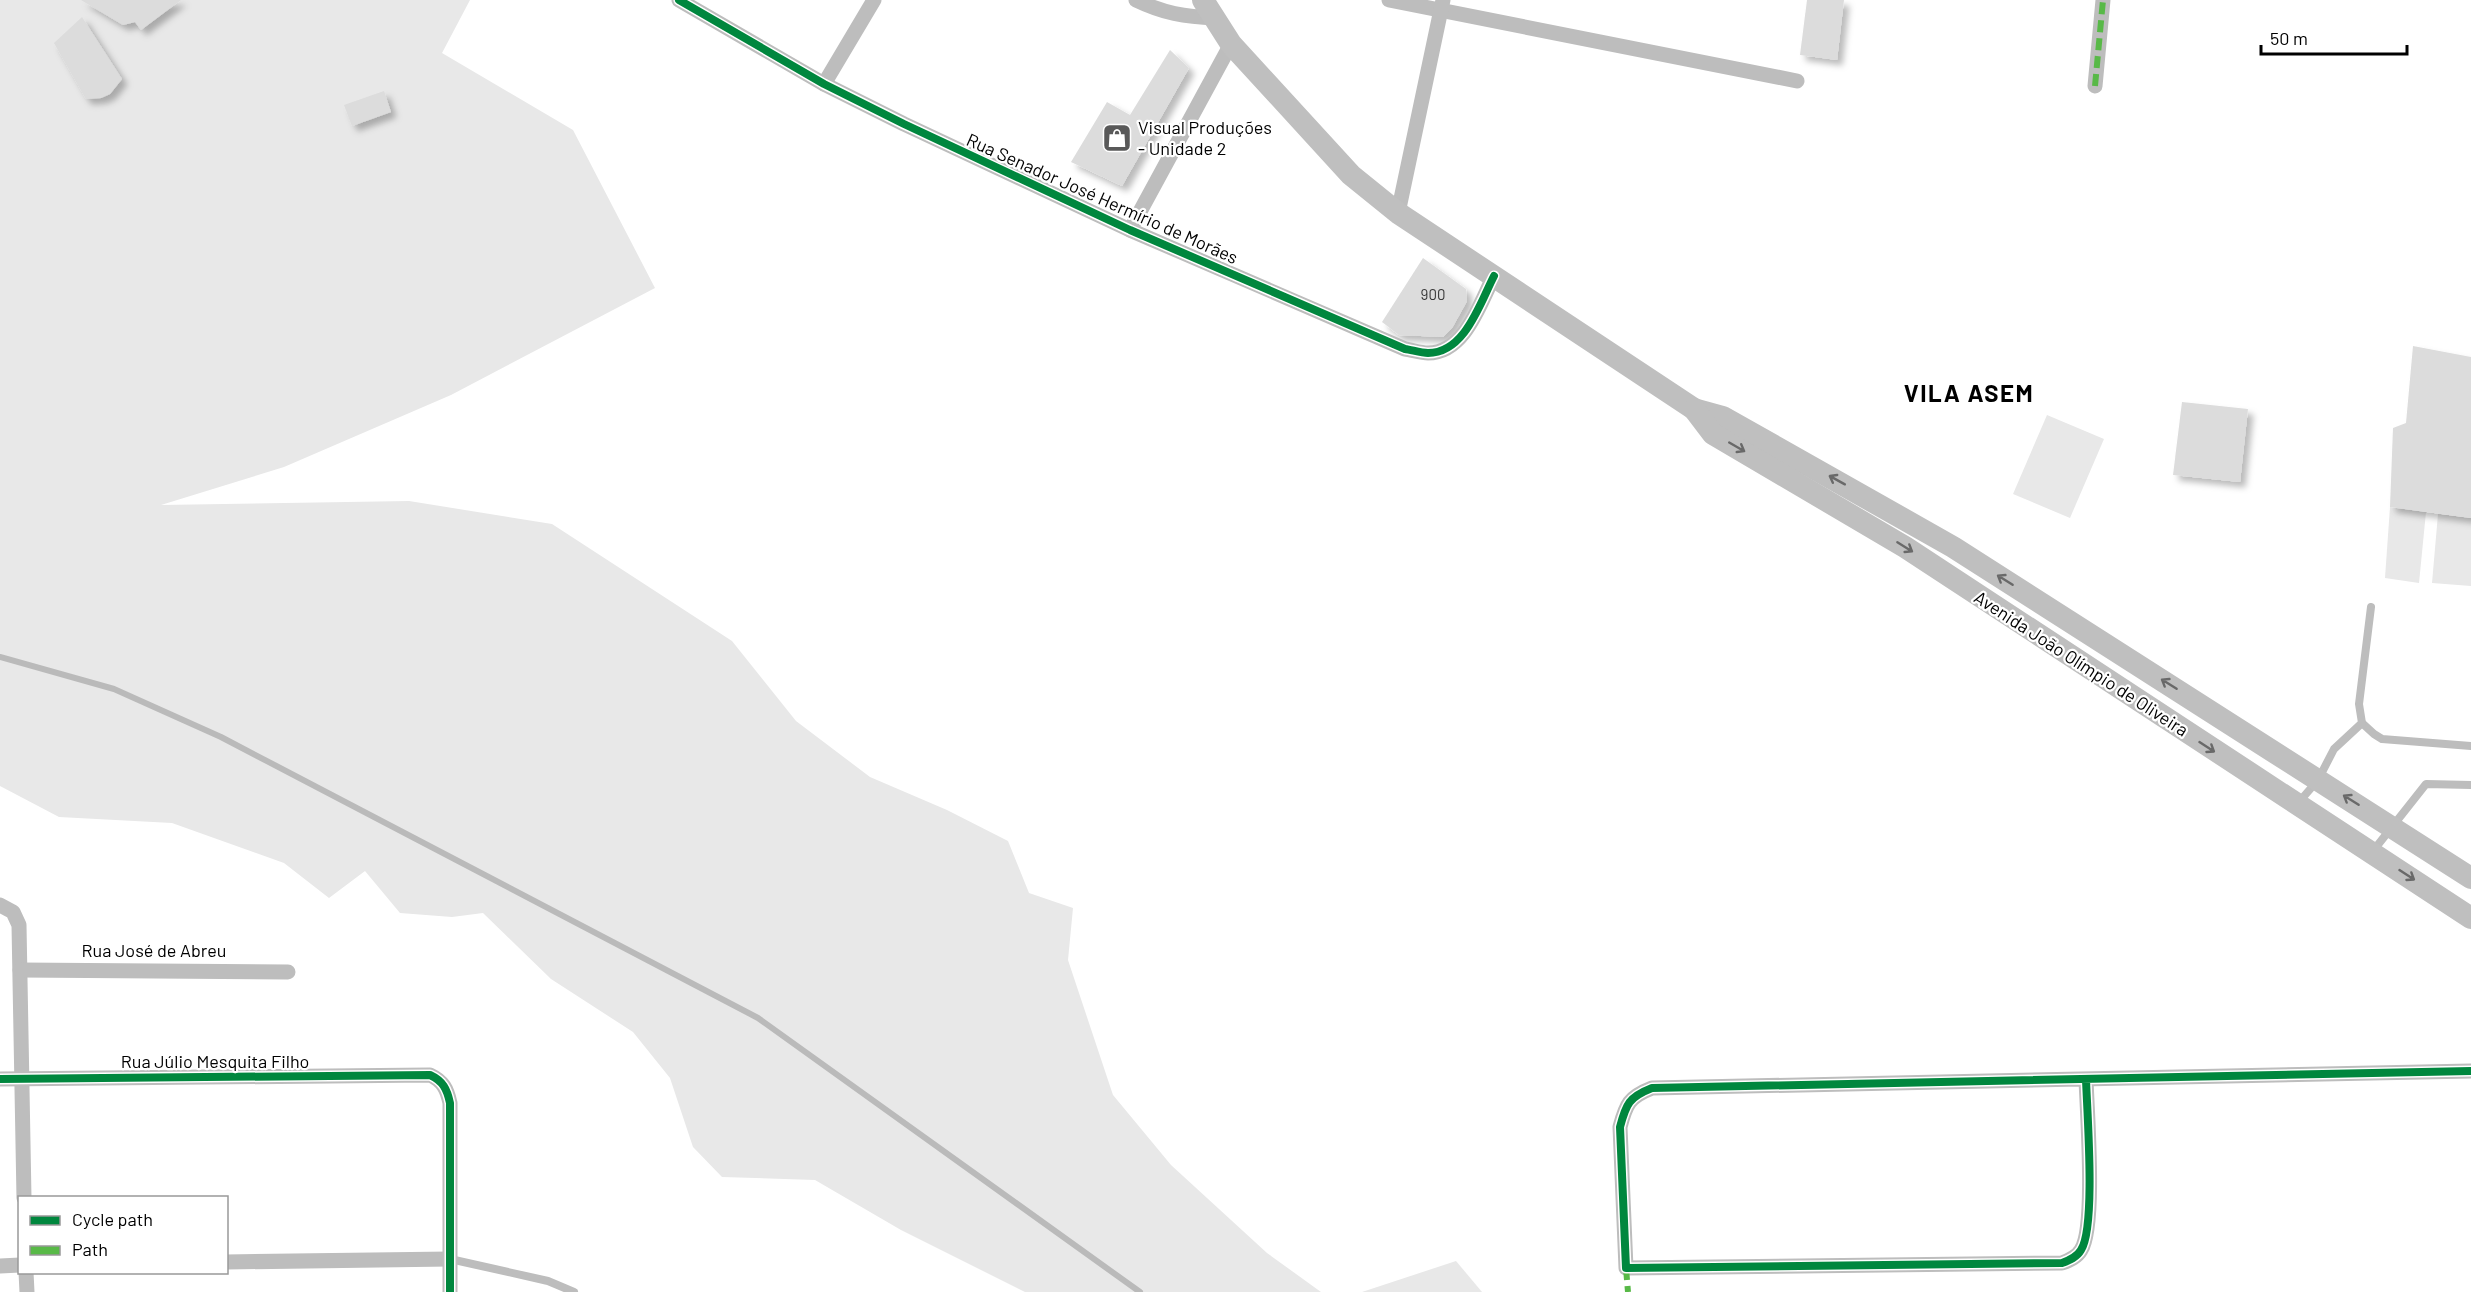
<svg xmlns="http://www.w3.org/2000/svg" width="2471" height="1292" font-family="Barlow,sans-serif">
	<defs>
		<filter id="shadow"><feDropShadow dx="5.5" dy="5.5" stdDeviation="3" flood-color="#0004"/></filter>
	</defs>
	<rect width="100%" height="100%" fill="#fff"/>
	<g fill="#e8e8e8">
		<path d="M0 0H470L442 53 573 130 655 288 451 395 284 467 161 505 409 501 552 524 732 641 796 721 870 777 947 810 1008 841 1029 893 1073 908 1068 960 1113 1095 1171 1165 1267 1253 1321 1292H1025L901 1230 815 1180 722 1177 693 1147 670 1078 633 1032 551 979 483 913 452 917 400 913 365 871 329 898 284 863 172 823 59 817 0 786Z"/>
		<path d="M2047 415 2104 439 2070 518 2013 494Z"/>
		<path d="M2390 507 2426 512 2419 583 2385 578Z"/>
		<path d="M2438 514 2471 518V586L2432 583Z"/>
		<path d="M1456 1261 1482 1292H1362Z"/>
	</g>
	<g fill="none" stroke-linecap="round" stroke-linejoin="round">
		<path stroke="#bababa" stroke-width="6" d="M0 657 114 689 221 737 758 1018 1140 1292"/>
	</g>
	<g fill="#dcdcdc" filter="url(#shadow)">
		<path d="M81 0H181L141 30 135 22 123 25Z"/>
		<path d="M1807 0H1844L1837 60 1800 55Z"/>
		<path d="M82 17 122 79 110 94 101 98 86 99 54 43Z"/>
		<path d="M1170 50 1189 68 1122 186 1071 162 1107 102 1130 115Z"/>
		<path d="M384 91 391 112 352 126 344 105Z"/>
		<path d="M1423 258 1466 289 1467 301 1452 328 1443 337 1399 335 1382 322Z"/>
		<path d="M2413 346 2471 357V518L2390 507 2393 428 2406 423Z"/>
		<path d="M2182 402 2248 409 2240 482 2173 475Z"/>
	</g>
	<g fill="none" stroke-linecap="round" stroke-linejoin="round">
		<g stroke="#bdbdbd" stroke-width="8">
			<path d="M2362 723 2374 734 2382 739 2471 746"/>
			<path d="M2299 802 2318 780 2334 749 2362 723 2359 704 2371 607"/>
			<path d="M2373 851 2426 784 2471 785"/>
			<path d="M450 1259 548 1281 574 1292"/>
		</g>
		<g stroke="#bdbdbd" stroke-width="15">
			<path d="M679 0 824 84 904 124 1130 230 1405 349C1412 350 1421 353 1428 353 1465 353 1480 303 1494 276"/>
			<path d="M1136 0C1163 13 1185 17 1215 18"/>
			<path d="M1389 0 1797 81"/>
			<path d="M824 84 874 0"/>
			<path d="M2095 86 2103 0"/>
			<path d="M1398 213 1443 0"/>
			<path d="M1130 230 1231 44"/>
			<path d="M0 905 13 912 19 925 24 1198"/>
			<path d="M20 970 288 972"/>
			<path d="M0 1079 430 1075C443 1081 447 1089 450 1103V1292"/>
			<path d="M2086 1079C2087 1112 2096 1227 2081 1250 2077 1257 2070 1260 2062 1263L1626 1268 1620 1127C1626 1104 1629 1097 1652 1088L2471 1071"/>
			<path d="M226 1262 450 1259"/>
			<path d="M0 1266 20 1265"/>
			<path d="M26 1272 27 1292"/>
		</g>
		<g stroke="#bfbfbf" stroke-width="22">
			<path d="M1203 0 1231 44 1351 175 1398 213 1694 409 1723 417 1953 547 2471 878"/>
			<path d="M1694 409 1713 434 1905 547 2471 918"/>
		</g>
		<g stroke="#58b947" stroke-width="6" stroke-dasharray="12 6" stroke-linecap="butt">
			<path d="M2095 86 2103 0"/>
			<path d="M1626 1268 1628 1292"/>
		</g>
		<g stroke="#fff" stroke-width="11">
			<g id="cycleway">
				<path d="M679 0 824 84 904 124 1130 230 1405 349C1412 350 1421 353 1428 353 1465 353 1480 303 1494 276"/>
				<path d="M0 1079 430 1075C443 1081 447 1089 450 1103V1292"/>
				<path d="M2086 1079C2087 1112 2096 1227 2081 1250 2077 1257 2070 1260 2062 1263L1626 1268 1620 1127C1626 1104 1629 1097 1652 1088L2471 1071"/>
			</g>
		</g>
		<use href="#cycleway" stroke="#00873e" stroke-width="8"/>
	</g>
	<defs><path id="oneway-shaft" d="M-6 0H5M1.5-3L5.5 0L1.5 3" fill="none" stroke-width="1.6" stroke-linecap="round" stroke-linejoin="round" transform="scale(1.5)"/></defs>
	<g stroke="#696969">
		<use href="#oneway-shaft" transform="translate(1737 447) rotate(30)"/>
		<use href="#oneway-shaft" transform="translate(1837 480) rotate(-151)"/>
		<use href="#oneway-shaft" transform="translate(1905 547) rotate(32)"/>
		<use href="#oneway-shaft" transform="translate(2005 580) rotate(-148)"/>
		<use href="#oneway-shaft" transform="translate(2169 684) rotate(-148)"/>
		<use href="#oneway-shaft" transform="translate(2207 747) rotate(33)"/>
		<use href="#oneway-shaft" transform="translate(2351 800) rotate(-148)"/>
		<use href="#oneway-shaft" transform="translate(2407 875) rotate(33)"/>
	</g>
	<defs>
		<g id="shop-square" transform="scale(1.5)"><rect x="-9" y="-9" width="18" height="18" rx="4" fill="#595959" stroke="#fff"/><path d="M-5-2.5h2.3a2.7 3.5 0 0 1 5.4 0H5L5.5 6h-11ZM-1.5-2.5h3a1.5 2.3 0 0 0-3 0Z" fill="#fff"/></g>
	</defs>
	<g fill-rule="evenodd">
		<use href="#shop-square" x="1117" y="138"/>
	</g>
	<g text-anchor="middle" stroke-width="4.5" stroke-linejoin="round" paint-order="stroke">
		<g font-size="15" fill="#373737">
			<text x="1433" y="300">900</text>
		</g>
		<g font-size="18" fill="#000" stroke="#fff" text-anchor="start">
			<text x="1138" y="134">Visual Produções<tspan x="1138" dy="21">- Unidade 2</tspan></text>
		</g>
		<g font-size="18" fill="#000" stroke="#fff">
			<text transform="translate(1102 199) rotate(24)" y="6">Rua Senador José Hermírio de Morães</text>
			<text transform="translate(2081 664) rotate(33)" y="6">Avenida João Olímpio de Oliveira</text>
			<text x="154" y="957">Rua José de Abreu</text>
			<text x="215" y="1068">Rua Júlio Mesquita Filho</text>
		</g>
		<g font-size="24" font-weight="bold" letter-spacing="1.5" fill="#000" stroke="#fff">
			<text x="1969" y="402">VILA ASEM</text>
		</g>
	</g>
	<rect x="18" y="1196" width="210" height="78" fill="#ffffff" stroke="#999999" stroke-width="1.5"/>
	<rect x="30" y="1216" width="30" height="9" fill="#00873e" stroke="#999999" stroke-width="1.5"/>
	<text x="72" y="1226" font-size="18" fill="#000000">Cycle path</text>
	<rect x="30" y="1246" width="30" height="9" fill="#58b947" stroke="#999999" stroke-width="1.5"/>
	<text x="72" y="1256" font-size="18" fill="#000000">Path</text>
	<path d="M2261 45v9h146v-9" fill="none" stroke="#000000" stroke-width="3"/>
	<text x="2270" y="45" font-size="18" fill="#000000" stroke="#ffffff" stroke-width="4.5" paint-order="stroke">50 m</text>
</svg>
